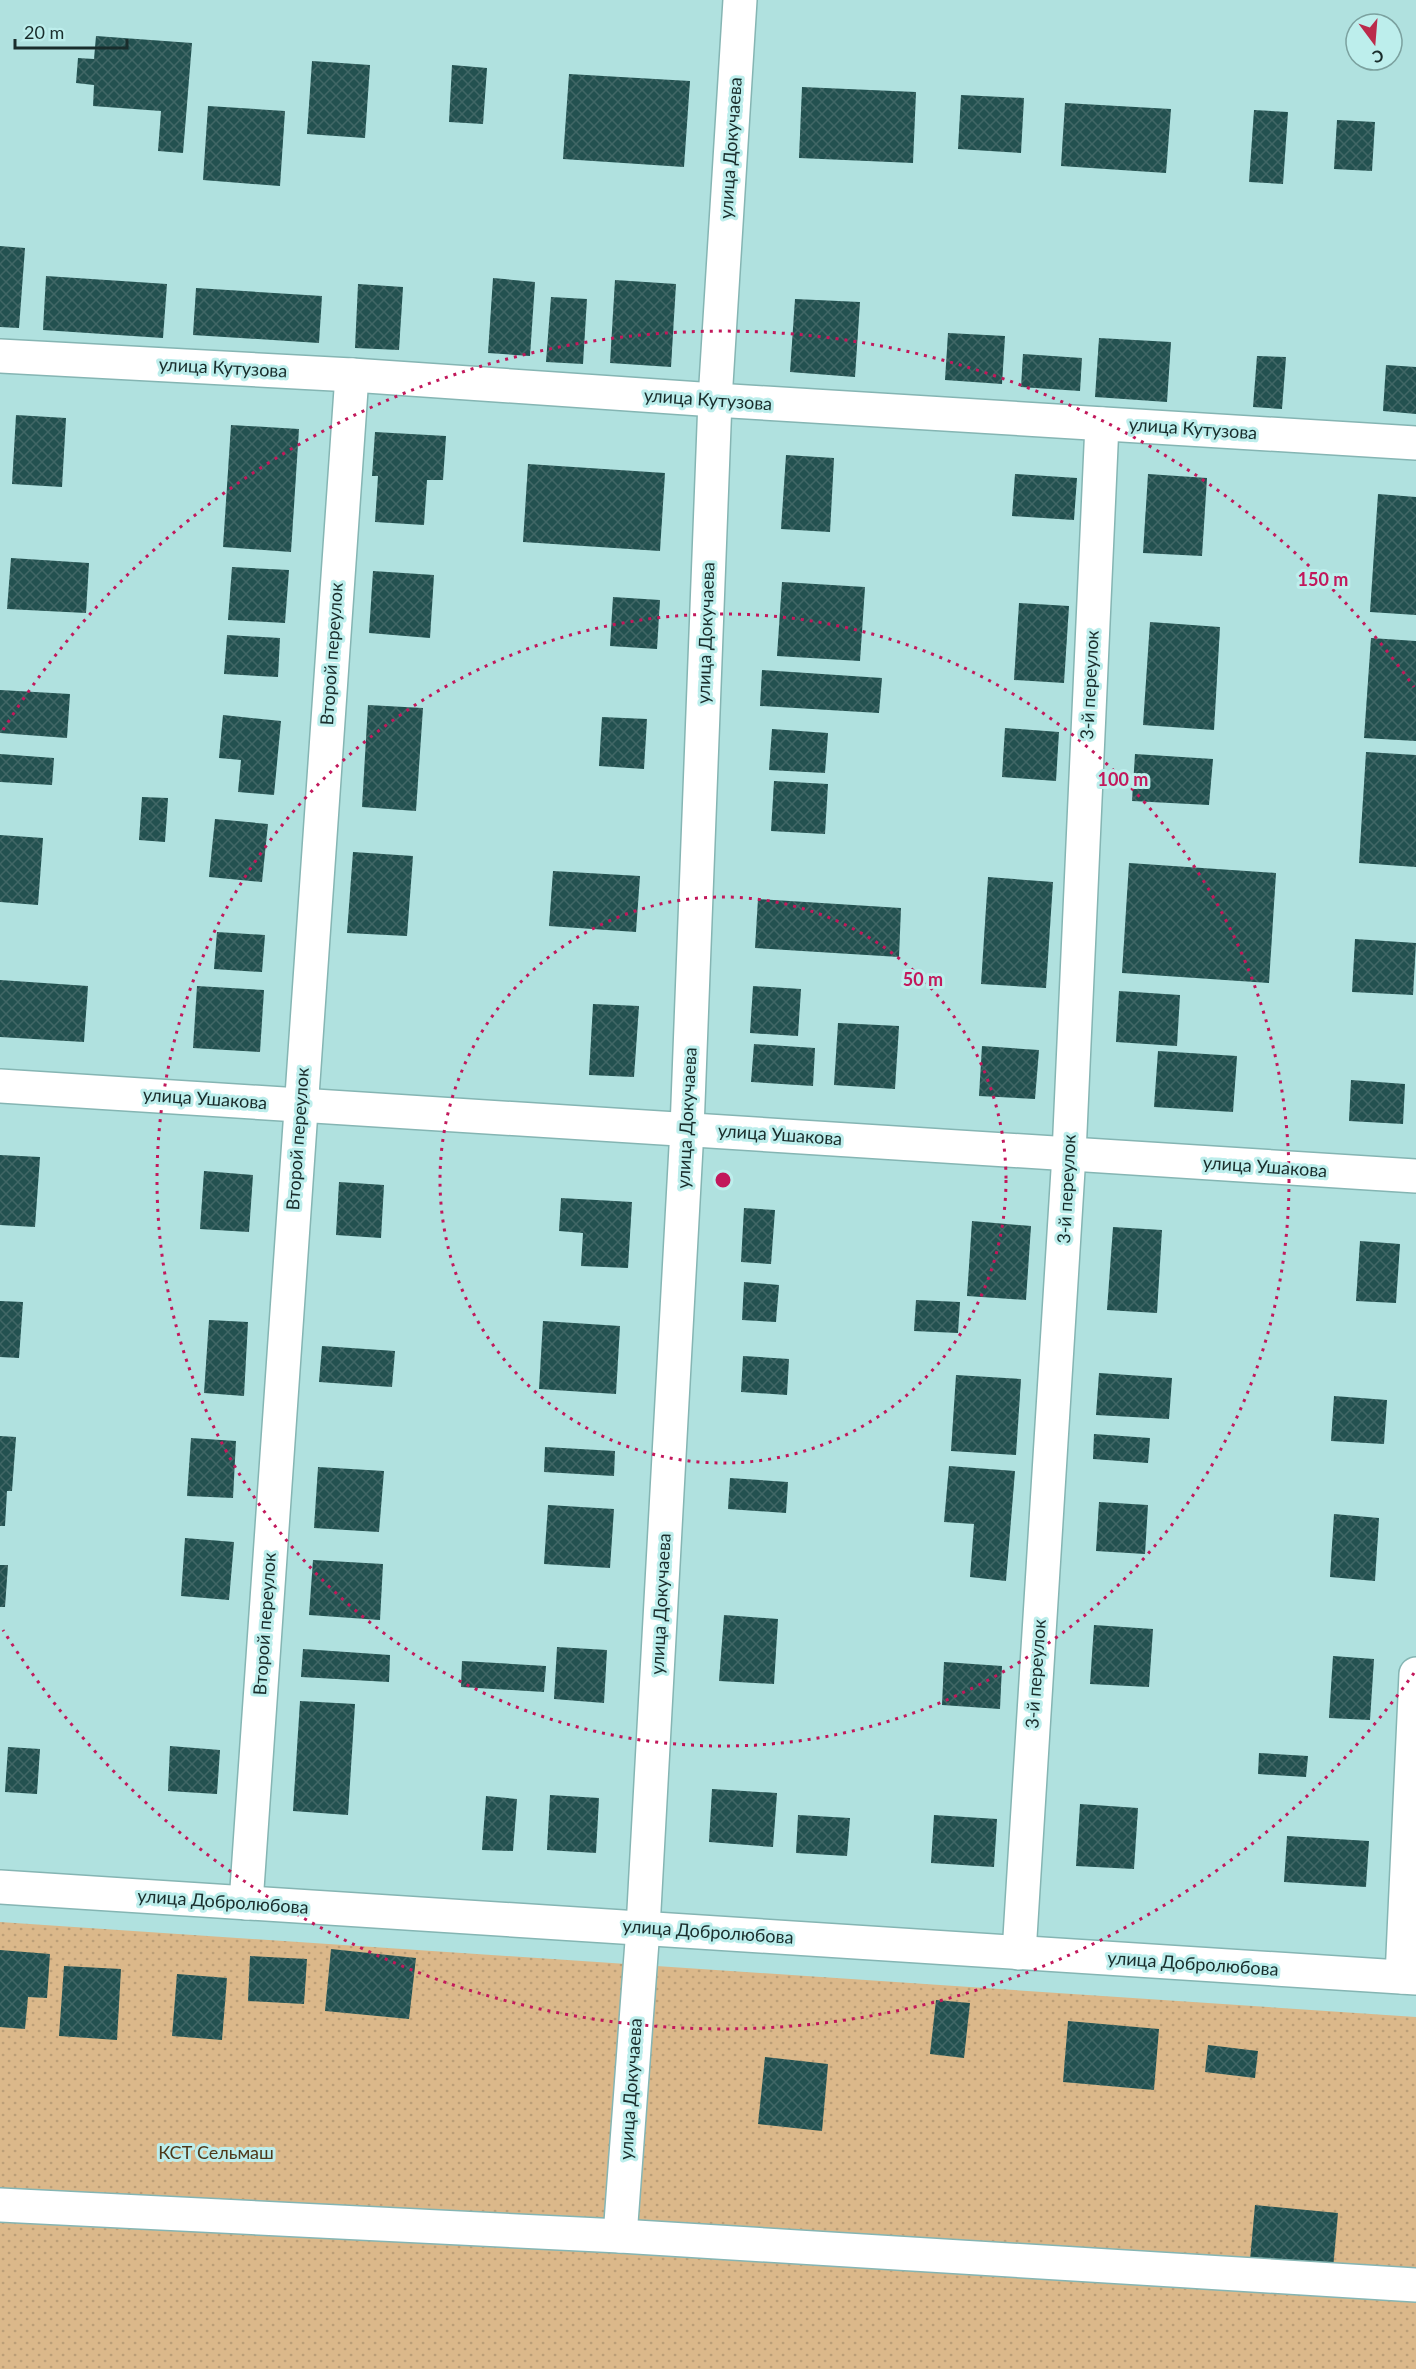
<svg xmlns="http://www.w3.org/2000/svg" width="1416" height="2369" font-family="Lato,sans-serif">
	<defs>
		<pattern id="park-dots" width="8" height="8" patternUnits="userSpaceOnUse" patternTransform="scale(1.5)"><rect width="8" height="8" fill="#dbb88a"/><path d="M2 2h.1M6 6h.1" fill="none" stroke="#bb9e77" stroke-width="1.8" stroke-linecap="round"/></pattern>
		<pattern id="building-cross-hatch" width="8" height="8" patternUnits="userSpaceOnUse" patternTransform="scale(1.5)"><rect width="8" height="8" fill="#235150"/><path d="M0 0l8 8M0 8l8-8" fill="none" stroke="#416766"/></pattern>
	</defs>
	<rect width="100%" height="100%" fill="#b0e1df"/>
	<path fill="url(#park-dots)" d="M0 1922 1416 2017V2369H0Z"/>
	<g fill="url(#building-cross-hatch)">
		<path d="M96 36 192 43 183 153 158 151 161 111 93 106 94 85 76 83 78 58 94 59Z"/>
		<path d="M312 61 370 65 365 138 307 134Z"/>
		<path d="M452 65 487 68 483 124 449 122Z"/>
		<path d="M569 74 690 81 684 167 563 159Z"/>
		<path d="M802 87 916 92 913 163 799 158Z"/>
		<path d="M961 95 1024 98 1021 153 958 149Z"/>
		<path d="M1065 103 1171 109 1166 173 1061 166Z"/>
		<path d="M208 106 285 111 280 186 203 180Z"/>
		<path d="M1254 110 1288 112 1283 184 1249 182Z"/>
		<path d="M1337 120 1375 122 1372 171 1334 169Z"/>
		<path d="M0 246 25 248 19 328 0 327Z"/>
		<path d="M46 276 167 284 163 338 43 330Z"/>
		<path d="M493 278 535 282 530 356 488 353Z"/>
		<path d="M615 280 676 284 671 367 610 363Z"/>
		<path d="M358 284 403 287 399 350 355 348Z"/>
		<path d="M196 288 322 296 319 343 193 335Z"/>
		<path d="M551 297 587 299 583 364 546 362Z"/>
		<path d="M795 299 860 302 855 377 790 372Z"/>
		<path d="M948 333 1005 336 1002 384 945 380Z"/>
		<path d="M1099 338 1171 342 1167 402 1095 397Z"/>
		<path d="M1023 354 1082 358 1080 391 1021 387Z"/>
		<path d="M1257 356 1286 357 1282 409 1253 407Z"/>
		<path d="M1386 365 1416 367V414L1383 411Z"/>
		<path d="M16 415 66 418 62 487 12 484Z"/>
		<path d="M231 425 299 429 291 552 223 547Z"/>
		<path d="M375 432 446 436 443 480H427L424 525 375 522 378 476H372Z"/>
		<path d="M786 455 834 458 830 532 781 529Z"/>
		<path d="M528 464 665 473 660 551 523 542Z"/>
		<path d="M1015 474 1077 478 1074 520 1012 516Z"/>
		<path d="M1148 474 1207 478 1202 556 1143 553Z"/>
		<path d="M1378 494 1416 497V615L1370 612Z"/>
		<path d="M11 558 89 563 86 613 7 609Z"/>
		<path d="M232 567 289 570 285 623 228 620Z"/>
		<path d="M373 571 434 575 430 638 369 633Z"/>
		<path d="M782 582 865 587 860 661 777 656Z"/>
		<path d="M613 597 660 600 657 649 610 646Z"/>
		<path d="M1019 603 1069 606 1064 683 1014 680Z"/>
		<path d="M1150 622 1220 627 1214 730 1143 725Z"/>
		<path d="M227 635 280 638 278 677 224 674Z"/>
		<path d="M1371 638 1416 641V741L1364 738Z"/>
		<path d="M762 670 882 678 879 713 760 706Z"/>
		<path d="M0 690 70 694 67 738 0 733Z"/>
		<path d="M368 705 423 708 416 811 362 807Z"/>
		<path d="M223 715 281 721 274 795 238 792 241 760 219 758Z"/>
		<path d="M602 717 647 719 644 769 599 766Z"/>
		<path d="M1005 728 1059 732 1056 781 1002 777Z"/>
		<path d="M772 729 828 733 825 773 769 770Z"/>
		<path d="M1366 752 1416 755V867L1359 863Z"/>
		<path d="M0 754 54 758 52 785 0 782Z"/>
		<path d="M1135 754 1213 759 1209 805 1132 801Z"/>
		<path d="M774 781 828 784 825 834 771 831Z"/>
		<path d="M142 797 168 798 165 842 139 840Z"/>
		<path d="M215 819 268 824 262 882 209 877Z"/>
		<path d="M0 835 43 838 38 905 0 902Z"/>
		<path d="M353 852 413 856 407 936 347 933Z"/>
		<path d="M1129 863 1276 873 1269 983 1122 973Z"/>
		<path d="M553 871 640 876 636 932 549 926Z"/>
		<path d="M988 877 1053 882 1046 988 981 984Z"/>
		<path d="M758 899 901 908 899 957 755 948Z"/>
		<path d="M217 932 265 935 262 972 214 969Z"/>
		<path d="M1355 939 1416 943 1413 995 1352 992Z"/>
		<path d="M0 980 88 986 84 1042 0 1037Z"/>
		<path d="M197 986 264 990 260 1052 193 1048Z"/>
		<path d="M753 986 801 989 798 1036 750 1033Z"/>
		<path d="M1119 991 1180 995 1177 1046 1116 1042Z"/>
		<path d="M593 1004 639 1006 634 1077 589 1075Z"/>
		<path d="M838 1023 899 1026 895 1089 834 1085Z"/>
		<path d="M754 1044 815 1048 813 1086 751 1082Z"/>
		<path d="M982 1046 1039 1050 1035 1099 979 1096Z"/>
		<path d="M1158 1051 1237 1056 1233 1112 1154 1107Z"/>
		<path d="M1351 1080 1405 1084 1403 1124 1349 1121Z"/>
		<path d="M0 1155 40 1157 35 1227 0 1225Z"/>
		<path d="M204 1171 253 1175 249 1232 200 1229Z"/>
		<path d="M339 1182 384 1185 381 1238 336 1235Z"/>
		<path d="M561 1198 632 1202 628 1268 581 1266 583 1233 559 1231Z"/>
		<path d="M744 1208 775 1210 771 1264 741 1262Z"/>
		<path d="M972 1221 1031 1226 1026 1300 967 1296Z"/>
		<path d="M1113 1227 1162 1230 1157 1313 1107 1310Z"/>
		<path d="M1360 1241 1400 1244 1396 1303 1356 1301Z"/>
		<path d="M744 1282 779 1285 776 1322 742 1320Z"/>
		<path d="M916 1300 960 1302 958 1333 914 1331Z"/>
		<path d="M0 1301 23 1302 19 1358 0 1357Z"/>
		<path d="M209 1320 248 1322 244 1396 204 1393Z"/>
		<path d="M543 1321 620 1326 616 1394 539 1389Z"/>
		<path d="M322 1346 395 1351 392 1387 319 1382Z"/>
		<path d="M743 1356 789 1359 787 1395 741 1392Z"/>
		<path d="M1099 1373 1172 1378 1169 1419 1096 1415Z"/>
		<path d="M956 1375 1021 1379 1016 1455 951 1451Z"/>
		<path d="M1334 1396 1387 1400 1384 1444 1331 1441Z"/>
		<path d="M1094 1434 1150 1438 1148 1463 1093 1459Z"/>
		<path d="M0 1436 16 1437 12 1491H7L5 1526H0Z"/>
		<path d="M191 1438 236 1441 233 1498 187 1496Z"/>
		<path d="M545 1447 615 1451 614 1476 544 1472Z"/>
		<path d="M949 1466 1015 1471 1006 1581 970 1577 974 1524 944 1522Z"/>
		<path d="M318 1467 384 1471 379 1532 314 1528Z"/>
		<path d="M730 1478 788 1482 786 1513 728 1509Z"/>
		<path d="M1099 1502 1148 1505 1145 1554 1096 1551Z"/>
		<path d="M548 1505 614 1509 610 1568 544 1564Z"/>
		<path d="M1334 1514 1379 1518 1375 1581 1330 1577Z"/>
		<path d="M185 1538 234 1542 229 1600 181 1596Z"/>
		<path d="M313 1560 383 1564 380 1620 309 1615Z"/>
		<path d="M0 1565H8L5 1607H0Z"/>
		<path d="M724 1615 778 1619 774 1684 719 1681Z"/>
		<path d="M1094 1625 1153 1629 1149 1687 1090 1684Z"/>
		<path d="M557 1647 607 1650 604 1703 554 1699Z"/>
		<path d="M303 1649 390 1655 389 1682 301 1677Z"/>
		<path d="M1333 1656 1374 1659 1370 1720 1329 1718Z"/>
		<path d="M462 1661 546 1666 544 1692 461 1687Z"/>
		<path d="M944 1662 1002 1666 1000 1709 942 1705Z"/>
		<path d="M300 1701 355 1704 348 1815 293 1811Z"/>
		<path d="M170 1746 220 1750 217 1794 168 1791Z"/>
		<path d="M8 1747 40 1749 37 1794 5 1792Z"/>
		<path d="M1259 1753 1308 1756 1306 1777 1258 1774Z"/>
		<path d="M712 1789 777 1793 773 1847 709 1842Z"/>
		<path d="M550 1795 599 1798 596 1853 547 1850Z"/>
		<path d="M486 1796 517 1799 513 1851 482 1850Z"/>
		<path d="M1080 1804 1138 1808 1134 1869 1076 1866Z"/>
		<path d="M798 1815 850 1818 847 1856 796 1853Z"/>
		<path d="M934 1815 997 1819 994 1867 931 1863Z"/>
		<path d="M1287 1836 1369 1841 1366 1887 1284 1882Z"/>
		<path d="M331 1949 416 1958 409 2019 325 2011Z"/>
		<path d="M0 1950 50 1954 47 1998 28 1997 25 2029 0 2027Z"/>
		<path d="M250 1956 307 1959 304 2004 248 2001Z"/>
		<path d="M64 1966 121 1969 117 2040 59 2036Z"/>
		<path d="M177 1974 227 1978 222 2040 172 2036Z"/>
		<path d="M936 2000 970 2003 964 2058 930 2054Z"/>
		<path d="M1068 2021 1159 2029 1154 2090 1063 2082Z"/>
		<path d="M1208 2045 1258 2051 1255 2078 1205 2072Z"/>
		<path d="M765 2057 828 2064 822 2131 758 2124Z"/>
		<path d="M1255 2205 1338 2213 1333 2269 1250 2260Z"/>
	</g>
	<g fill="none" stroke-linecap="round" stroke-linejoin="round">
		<g stroke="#85b5b3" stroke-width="36">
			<g id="street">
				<path d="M0 356 352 375 715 400 1416 443"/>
				<path d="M0 1086 1416 1176"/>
				<path d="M0 1887 1416 1978"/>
				<path d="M246 1903 352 375"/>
				<path d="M1019 1953 1069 1154 1102 424"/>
				<path d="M1402 1977 1416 1674"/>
				<path d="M0 2205 620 2236 1416 2285"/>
				<path d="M620 2236 643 1928 687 1129 715 400 740 0"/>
			</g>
		</g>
		<use href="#street" stroke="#fff" stroke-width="33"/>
	</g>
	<g fill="none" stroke="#c2185b" stroke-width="3" stroke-dasharray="3 6">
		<circle cx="723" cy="1180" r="283"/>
		<circle cx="723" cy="1180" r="566"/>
		<path d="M1414 1673A849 849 0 0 1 3 1630M3 730A849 849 0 0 1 1414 687"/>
	</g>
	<g text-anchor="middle" stroke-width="6" stroke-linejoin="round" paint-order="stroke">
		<g font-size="18" fill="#192d2c" stroke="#bdeeec">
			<text transform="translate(731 148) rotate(-86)" y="6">улица Докучаева</text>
			<text transform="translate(223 368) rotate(3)" y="6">улица Кутузова</text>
			<text transform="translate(708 400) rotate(4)" y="6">улица Кутузова</text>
			<text transform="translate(1193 429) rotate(4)" y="6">улица Кутузова</text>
			<text transform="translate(706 633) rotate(-88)" y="6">улица Докучаева</text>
			<text transform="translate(332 654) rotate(-86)" y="6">Второй переулок</text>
			<text transform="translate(1090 685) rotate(-87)" y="6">3-й переулок</text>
			<text transform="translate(205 1099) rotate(4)" y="6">улица Ушакова</text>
			<text transform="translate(687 1118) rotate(-87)" y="6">улица Докучаева</text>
			<text transform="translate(780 1135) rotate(4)" y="6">улица Ушакова</text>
			<text transform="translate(298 1139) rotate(-86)" y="6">Второй переулок</text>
			<text transform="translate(1265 1167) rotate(4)" y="6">улица Ушакова</text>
			<text transform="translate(1067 1189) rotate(-87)" y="6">3-й переулок</text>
			<text transform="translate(661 1604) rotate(-87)" y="6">улица Докучаева</text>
			<text transform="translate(265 1624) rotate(-86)" y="6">Второй переулок</text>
			<text transform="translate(1036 1674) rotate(-86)" y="6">3-й переулок</text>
			<text transform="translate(223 1902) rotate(4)" y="6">улица Добролюбова</text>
			<text transform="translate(708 1932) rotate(4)" y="6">улица Добролюбова</text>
			<text transform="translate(1193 1964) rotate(4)" y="6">улица Добролюбова</text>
			<text transform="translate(631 2089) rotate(-86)" y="6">улица Докучаева</text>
		</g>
		<g font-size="18" fill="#4d381a" stroke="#bdeeec">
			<text x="216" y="2159">КСТ Сельмаш</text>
		</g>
	</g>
	<circle cx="723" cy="1180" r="9" fill="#c2185b" stroke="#bdeeec" stroke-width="3"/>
	<g font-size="18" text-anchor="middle" font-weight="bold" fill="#c2185b" stroke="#bdeeec" stroke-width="6" stroke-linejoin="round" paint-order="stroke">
		<text x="1323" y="586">150 m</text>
		<text x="1123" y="786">100 m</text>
		<text x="923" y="986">50 m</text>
	</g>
	<g transform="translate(1374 42) rotate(164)"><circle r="28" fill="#bdeeec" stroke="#7ba19f" stroke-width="1.5"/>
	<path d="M0-4.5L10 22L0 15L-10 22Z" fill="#bb2a4b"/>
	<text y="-9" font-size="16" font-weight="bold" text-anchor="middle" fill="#192d2c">С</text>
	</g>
	<path d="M15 39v9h112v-9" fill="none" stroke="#192d2c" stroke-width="3"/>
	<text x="24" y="39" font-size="18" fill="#192d2c" stroke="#bdeeec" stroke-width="4.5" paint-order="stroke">20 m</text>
</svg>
